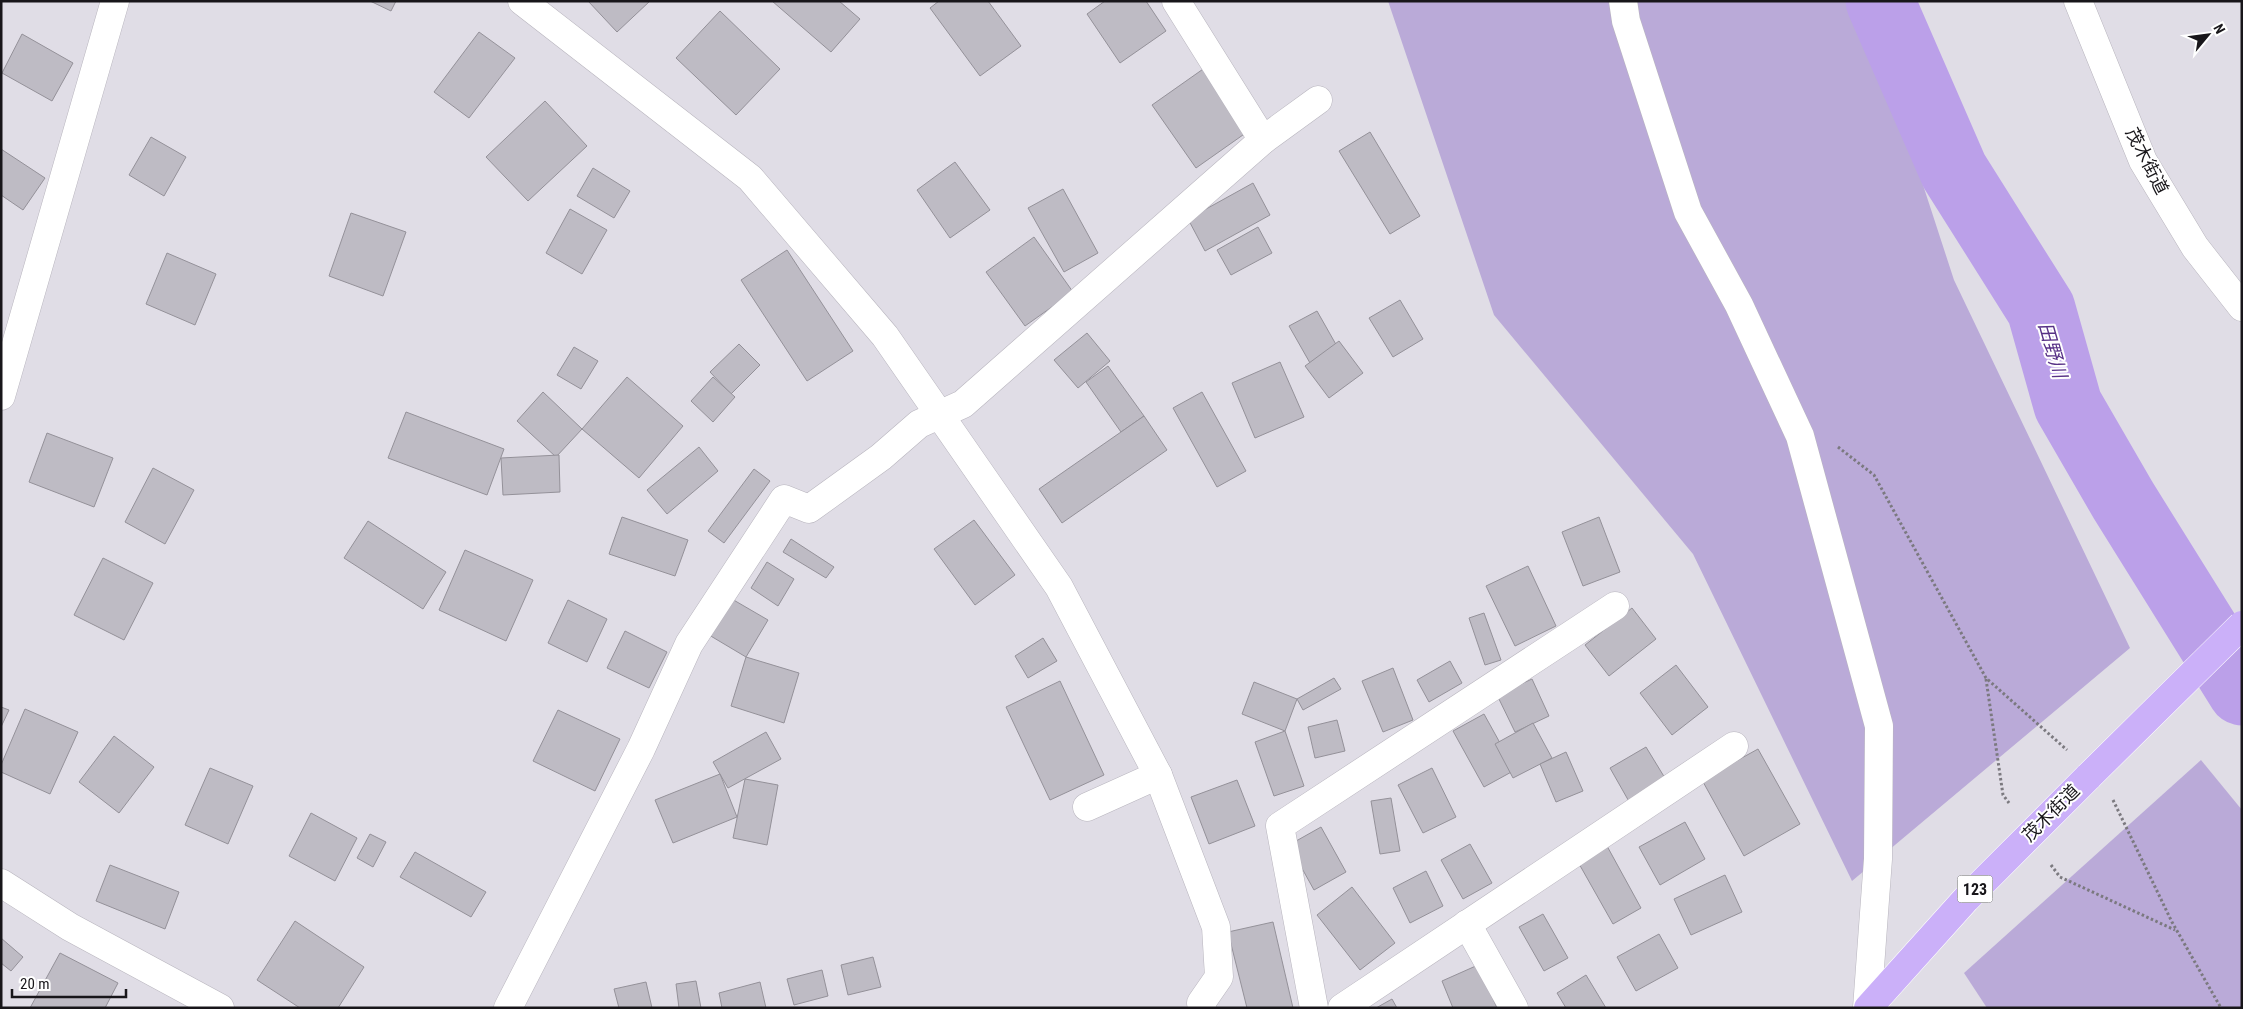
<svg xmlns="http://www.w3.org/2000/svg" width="2243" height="1009" font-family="'Roboto Condensed','Noto Sans JP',sans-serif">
	<rect width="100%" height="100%" fill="#e0dde6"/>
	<g fill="#baaad8">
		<path d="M1388 1H1863L1954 280 2130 648 1852 881 1693 554 1494 315Z"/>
		<path d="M2201 760 2242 810V1008H1987L1964 973Z"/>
	</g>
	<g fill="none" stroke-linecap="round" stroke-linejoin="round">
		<path stroke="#bba0e9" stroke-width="69" d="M1880 1 1954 171 2041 309 2068 405 2123 500 2242 691"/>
	</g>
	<g fill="#bebbc4" stroke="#949199">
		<path d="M370 1H396L391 11Z"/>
		<path d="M588 1H650L617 32Z"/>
		<path d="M772 1H839L860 19 831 52Z"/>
		<path d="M939 1H988L1021 46 980 76 930 8Z"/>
		<path d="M1105 1H1146L1166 31 1120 63 1087 14Z"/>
		<path d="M720 11 780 69 736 115 676 58Z"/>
		<path d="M479 32 515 58 469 118 434 92Z"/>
		<path d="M22 34 73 63 52 101 2 73Z"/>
		<path d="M1206 67 1250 130 1196 168 1152 105Z"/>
		<path d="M545 101 587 146 528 201 486 157Z"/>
		<path d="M1370 132 1420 216 1390 234 1339 151Z"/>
		<path d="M151 137 186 157 164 196 129 175Z"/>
		<path d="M1 149 45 178 23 210 1 195Z"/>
		<path d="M955 162 990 210 950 238 917 190Z"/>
		<path d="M593 168 630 191 614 218 577 196Z"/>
		<path d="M1253 183 1270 215 1205 251 1188 219Z"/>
		<path d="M1063 189 1098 253 1064 272 1028 208Z"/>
		<path d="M570 209 607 230 582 274 546 253Z"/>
		<path d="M351 213 406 232 383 296 329 276Z"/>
		<path d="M1258 227 1272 253 1231 275 1217 250Z"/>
		<path d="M1034 237 1073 292 1025 326 986 272Z"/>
		<path d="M787 250 853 351 807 381 741 280Z"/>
		<path d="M167 253 216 274 195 325 146 304Z"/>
		<path d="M1400 300 1423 339 1393 357 1369 318Z"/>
		<path d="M1317 311 1338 348 1310 363 1289 326Z"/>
		<path d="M1087 333 1110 361 1078 388 1054 360Z"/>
		<path d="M1339 341 1363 373 1329 398 1305 366Z"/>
		<path d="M739 344 760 365 731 394 710 372Z"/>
		<path d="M574 347 598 361 581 389 557 375Z"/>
		<path d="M1280 362 1304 417 1255 438 1232 383Z"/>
		<path d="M1108 366 1144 416 1121 432 1086 382Z"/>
		<path d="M627 377 683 426 639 478 582 429Z"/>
		<path d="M713 377 735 397 713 422 691 401Z"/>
		<path d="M543 392 582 429 556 457 517 421Z"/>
		<path d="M1202 392 1246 471 1217 487 1173 408Z"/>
		<path d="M406 412 504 449 487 495 388 458Z"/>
		<path d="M1144 416 1167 450 1062 523 1039 489Z"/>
		<path d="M47 433 113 458 94 507 29 482Z"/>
		<path d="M699 447 718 471 667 514 647 490Z"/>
		<path d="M559 455 560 492 503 495 501 458Z"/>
		<path d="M153 468 194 490 165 544 125 522Z"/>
		<path d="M754 469 770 481 724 543 708 531Z"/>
		<path d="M622 517 688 540 675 576 609 554Z"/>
		<path d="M1599 517 1620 572 1583 586 1562 532Z"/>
		<path d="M974 520 1015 575 975 605 934 549Z"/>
		<path d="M368 521 446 572 423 609 344 558Z"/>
		<path d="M791 539 834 567 826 578 783 552Z"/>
		<path d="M465 550 533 580 506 641 439 610Z"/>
		<path d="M103 558 153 583 124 640 74 615Z"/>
		<path d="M767 562 794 579 778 606 751 588Z"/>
		<path d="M1528 566 1556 626 1515 646 1486 586Z"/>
		<path d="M725 595 768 620 746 657 704 632Z"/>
		<path d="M568 600 607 619 587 662 548 643Z"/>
		<path d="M1632 608 1656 639 1609 676 1585 645Z"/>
		<path d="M1484 613 1501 660 1485 665 1469 618Z"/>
		<path d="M625 631 667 652 649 688 607 668Z"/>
		<path d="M1043 638 1057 661 1028 678 1015 656Z"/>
		<path d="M746 657 799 673 784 723 731 706Z"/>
		<path d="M1450 661 1462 683 1429 702 1417 680Z"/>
		<path d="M1676 665 1708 707 1672 735 1640 693Z"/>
		<path d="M1393 668 1413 720 1383 732 1362 681Z"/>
		<path d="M1334 678 1341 689 1303 710 1297 699Z"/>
		<path d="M1532 679 1549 716 1515 732 1497 695Z"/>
		<path d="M1060 681 1104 775 1050 800 1006 707Z"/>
		<path d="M1254 682 1297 699 1285 731 1242 714Z"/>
		<path d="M1 707 9 710 1 727Z"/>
		<path d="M25 709 78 732 50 794 1 772V765Z"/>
		<path d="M558 710 620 739 595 791 533 761Z"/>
		<path d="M1484 714 1515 770 1484 787 1453 731Z"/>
		<path d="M1337 720 1345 751 1315 758 1308 727Z"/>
		<path d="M1533 723 1552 758 1513 778 1495 744Z"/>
		<path d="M1285 731 1304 786 1274 796 1255 742Z"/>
		<path d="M766 732 781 759 728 788 713 762Z"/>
		<path d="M114 736 154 767 119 813 79 782Z"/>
		<path d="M1646 747 1668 783 1631 805 1610 768Z"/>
		<path d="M1758 749 1800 824 1744 856 1702 780Z"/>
		<path d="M1566 752 1583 791 1556 802 1540 764Z"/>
		<path d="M210 768 253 786 228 844 185 825Z"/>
		<path d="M1432 768 1456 817 1423 833 1398 785Z"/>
		<path d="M720 774 737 817 673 843 655 800Z"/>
		<path d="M745 779 778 785 767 845 733 838Z"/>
		<path d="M1237 780 1255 826 1209 844 1191 797Z"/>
		<path d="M1391 798 1400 851 1380 854 1371 801Z"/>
		<path d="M311 813 357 838 335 881 289 856Z"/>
		<path d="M1685 822 1705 859 1660 885 1639 847Z"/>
		<path d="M1321 827 1346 872 1314 890 1289 845Z"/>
		<path d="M370 834 386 842 373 867 357 858Z"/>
		<path d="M1470 844 1492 883 1463 899 1441 860Z"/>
		<path d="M1607 846 1641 908 1613 924 1578 862Z"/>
		<path d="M415 852 486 892 471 917 400 877Z"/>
		<path d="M110 865 179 892 165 929 96 901Z"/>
		<path d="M1426 871 1443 906 1410 923 1393 888Z"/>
		<path d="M1725 875 1742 912 1691 935 1674 899Z"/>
		<path d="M1352 887 1395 943 1360 970 1317 915Z"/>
		<path d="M1543 914 1568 958 1544 971 1519 927Z"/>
		<path d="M295 921 364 967 338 1008H300L257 980Z"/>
		<path d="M1273 922 1293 1008H1247L1228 932Z"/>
		<path d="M1659 934 1678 968 1636 991 1617 957Z"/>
		<path d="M1 938 23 957 11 971 1 963Z"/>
		<path d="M60 953 118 983 105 1008H30Z"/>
		<path d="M873 957 881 987 848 995 841 965Z"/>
		<path d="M1478 965 1497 1008H1453L1442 981Z"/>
		<path d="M822 970 828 996 794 1005 787 979Z"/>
		<path d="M1586 975 1606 1008H1566L1557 993Z"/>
		<path d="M696 981 701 1008H679L676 984Z"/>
		<path d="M646 982 652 1008H619L614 989Z"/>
		<path d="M760 982 766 1008H722L719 993Z"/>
		<path d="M1392 999 1397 1008H1376Z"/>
	</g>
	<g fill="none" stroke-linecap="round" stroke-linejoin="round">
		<g stroke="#b8b5be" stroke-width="29">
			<g id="minor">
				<path d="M522 1 750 178 885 336 1059 587 1158 775 1216 927 1219 977 1201 1003 1202 1008"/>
				<path d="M1176 1 1263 140"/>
				<path d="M1623 1 1626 21 1688 212 1739 305 1800 436 1879 726 1878 859 1867 1008"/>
				<path d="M2078 1 2143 161 2195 247 2242 307"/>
				<path d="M1 396 115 1"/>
				<path d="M1087 807 1158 775"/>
				<path d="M1 883 70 927 220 1008"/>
				<path d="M1467 924 1514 1008"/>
				<path d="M508 1008 641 749 689 644 784 499 809 509 881 457 919 424 963 404 1263 140 1318 100"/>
				<path d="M1314 1008 1280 826 1615 606"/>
				<path d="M1342 1008 1734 746"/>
			</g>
		</g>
		<g stroke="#fff" stroke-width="29">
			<path id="highway" d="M1868 1008 1966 899 2089 776"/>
		</g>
		<g stroke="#7b797f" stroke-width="3" stroke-dasharray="2.5 2.5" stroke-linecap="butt">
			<path d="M1838 447 1874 475 1986 678 2067 750"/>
			<path d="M1986 679 2003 795 2009 803"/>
			<path d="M2113 800 2172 922 2221 1008"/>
			<path d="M2051 865 2060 877 2175 930"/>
		</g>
		<use href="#minor" stroke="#fff" stroke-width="28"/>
		<use href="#highway" stroke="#cbb0f9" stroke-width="28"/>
		<g stroke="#fff" stroke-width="29" stroke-linecap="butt">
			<path id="highway-bridge" d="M2089 776 2242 625"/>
		</g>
		<use href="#highway-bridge" stroke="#cbb0f9" stroke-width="28"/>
	</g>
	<g text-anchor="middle" stroke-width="4" stroke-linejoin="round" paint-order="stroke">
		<rect fill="#fff" stroke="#5d5c5f" stroke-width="1" x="1957.5" y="875.5" width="35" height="27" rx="4"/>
		<g font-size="16" font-weight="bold" fill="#18161a">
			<text x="1975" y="895">123</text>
		</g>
		<g font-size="18" fill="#18161a" stroke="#fff">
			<text transform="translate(2147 161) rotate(63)" y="6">茂木街道</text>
			<text transform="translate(2051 813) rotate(-45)" y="6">茂木街道</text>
		</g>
		<g font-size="19" font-style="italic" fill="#573186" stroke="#fff">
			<text transform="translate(2053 350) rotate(74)" y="7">田野川</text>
		</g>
	</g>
	<rect width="2243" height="1009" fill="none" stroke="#18161a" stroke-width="5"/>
	<g transform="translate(2208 35) rotate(61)" stroke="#ffffff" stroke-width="4" paint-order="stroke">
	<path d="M0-4L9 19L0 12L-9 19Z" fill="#18161a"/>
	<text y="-8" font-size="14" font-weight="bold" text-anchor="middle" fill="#18161a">N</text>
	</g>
	<path d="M12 989v8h114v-8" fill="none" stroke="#18161a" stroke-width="2.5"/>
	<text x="20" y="989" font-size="15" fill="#18161a" stroke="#ffffff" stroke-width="4" paint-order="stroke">20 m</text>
</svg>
